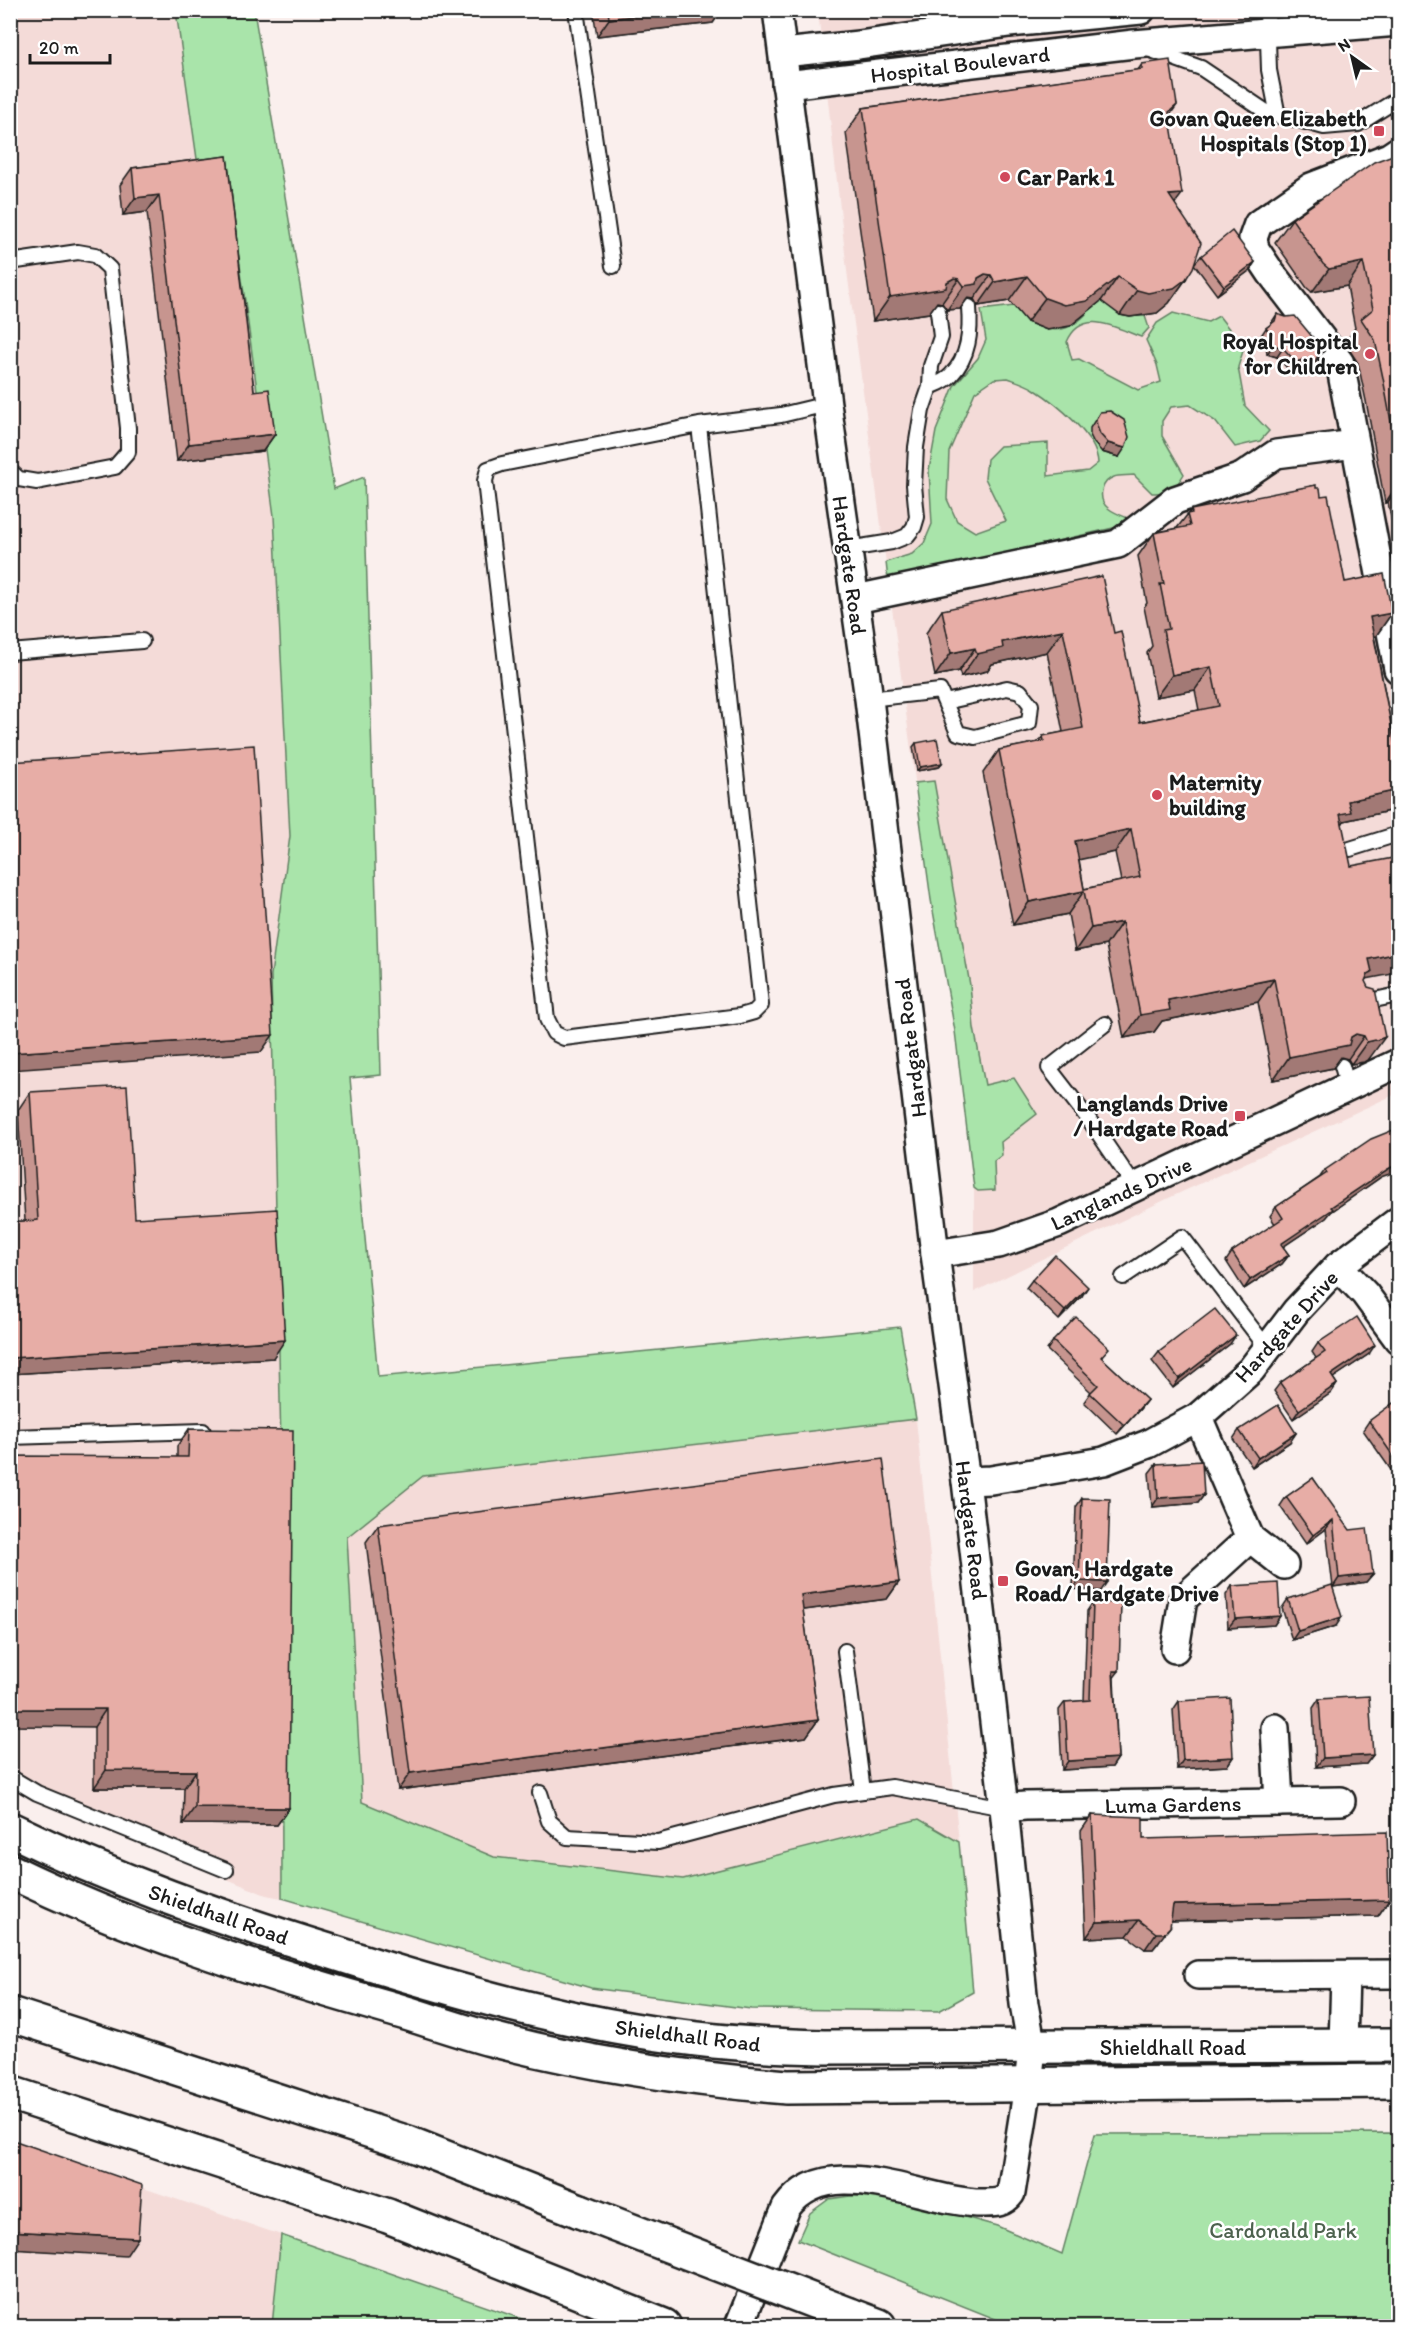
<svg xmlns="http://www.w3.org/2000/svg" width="1409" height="2337" font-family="Itim,sans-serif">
	<rect width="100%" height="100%" fill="#faefed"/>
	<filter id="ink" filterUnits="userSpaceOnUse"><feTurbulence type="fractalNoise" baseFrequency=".0167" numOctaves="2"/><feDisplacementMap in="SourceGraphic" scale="12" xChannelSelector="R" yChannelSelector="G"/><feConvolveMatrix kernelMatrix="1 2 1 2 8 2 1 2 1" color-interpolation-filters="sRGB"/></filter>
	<g filter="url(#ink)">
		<g fill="#f4dbd8">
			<path d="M10 11H176L197 159 226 160 274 516 290 836 271 975 281 1447 282 1898 266 1895 33 1800 11 1786Z"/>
			<path d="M818 11H1398V1093L1173 1196 974 1292V1188L955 1031 931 900 847 271Z"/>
			<path d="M916 1419 959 1842 919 1819 683 1879 494 1857 362 1802 347 1537 423 1476Z"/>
			<path d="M11 2143 281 2235 275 2299 391 2326H11Z"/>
		</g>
		<g fill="#a9e4aa" stroke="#628063" stroke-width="1.5" fill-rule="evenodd">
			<path d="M176 11H254L334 489 364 477 381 1075 350 1078 378 1377 900 1327 916 1419 423 1476 347 1537 362 1802 494 1857 683 1879 919 1819 959 1842 973 1992 939 2011 751 2009 591 1988 282 1898 281 1447 271 975 290 836 274 516 226 161 197 159Z"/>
			<path d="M1096 287C1109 310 1117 318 1145 316L1149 328 1141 337C1116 328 1082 307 1067 342L1072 360 1079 359 1138 390 1161 382 1157 365 1146 340 1157 323 1173 313 1208 322 1219 316 1244 348 1238 367 1245 406 1269 431 1260 441 1235 447 1215 421 1190 405 1171 407 1162 421V436L1184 474C1176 488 1168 494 1152 493L1134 475C1128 476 1119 475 1114 477 1101 481 1097 499 1108 508 1114 513 1123 516 1130 519L1126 525 888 580 886 562 912 554 924 543 932 524 929 470 936 431 954 386 978 358 986 340 981 310 1014 306C1033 331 1062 340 1086 314 1092 307 1093 296 1096 287ZM1008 378C1016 381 1026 384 1034 389 1056 403 1097 436 1098 463L1088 471 1048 476V443L1000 446 987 459 985 478 1006 521 975 532 957 521 947 499 949 452 975 392 994 379Z"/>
			<path d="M934 781 970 985 974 1028 985 1085 1014 1078 1037 1114 1001 1142 1002 1155 994 1161 995 1190 978 1191 974 1188 955 1031 931 900 915 783Z"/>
			<path d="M1398 2133V2326H1013L798 2240 810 2213 829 2199 850 2196 885 2195 997 2226 1062 2254 1095 2134Z"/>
			<path d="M281 2235 525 2320 523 2326H272Z"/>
		</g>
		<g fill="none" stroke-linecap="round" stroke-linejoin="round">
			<g stroke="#1c1c1c" stroke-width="18">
				<g id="lane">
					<path d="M576 10 613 266"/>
					<path d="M1267 10 1269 70 1278 116"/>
					<path d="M1148 49 1201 68 1265 111 1324 127 1358 124 1398 99"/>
					<path d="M10 262 78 252 95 255 110 269 128 428V452L115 467 37 482 19 479 10 471"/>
					<path d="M930 387C937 384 946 381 951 375 969 357 971 332 969 307"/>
					<path d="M699 425 761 1005 754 1012 740 1016 564 1038 554 1033 547 1019 485 481 488 469 502 464 699 425 781 415 827 404"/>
					<path d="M848 549 892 542 907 536 914 527 917 517 914 485 916 447 922 410 930 387 931 366 941 337 938 311"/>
					<path d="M10 652 142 641"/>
					<path d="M869 699 940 691 958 733 975 737 1029 723 1031 705 1020 691 1007 688 945 702"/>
					<path d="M1350 849 1398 834"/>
					<path d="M1360 1003 1398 995"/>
					<path d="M1105 1024 1049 1068 1090 1121 1135 1187"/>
					<path d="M1342 1066 1348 1087"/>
					<path d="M1123 1277 1182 1237 1267 1348"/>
					<path d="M10 1437 203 1431"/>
					<path d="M845 1651 863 1791"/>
					<path d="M10 1777 37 1793 226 1870"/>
					<path d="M540 1793 549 1821 567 1837 658 1842 834 1795 892 1787 1004 1808"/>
				</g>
			</g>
			<g stroke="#1c1c1c" stroke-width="32">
				<g id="street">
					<path d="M783 53 859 45 1009 23 1141 10"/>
					<path d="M786 85 1134 44 1398 22"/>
					<path d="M1398 151 1389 157 1311 187 1258 224 1253 238 1255 249 1271 273 1340 363 1398 669"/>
					<path d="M856 599 1118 544 1175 500 1242 477 1276 454 1355 444"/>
					<path d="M935 1254 999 1244 1059 1223 1398 1063"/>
					<path d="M1338 1266 1365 1294 1398 1339"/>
					<path d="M1198 1417 1250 1538 1284 1565"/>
					<path d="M966 1481 991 1480 1104 1461 1148 1444 1198 1417 1251 1370 1296 1311 1338 1266 1398 1221"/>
					<path d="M1175 1649 1183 1599 1250 1538"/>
					<path d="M1275 1728 1279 1802"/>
					<path d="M1004 1808 1025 1806 1341 1801"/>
					<path d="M1198 1975 1398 1974"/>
					<path d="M1343 2045 1345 1975"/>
					<path d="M739 2326 786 2208C829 2148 923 2203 982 2203 994 2203 1003 2204 1011 2193L1028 2086 1032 2048 1024 2004 1004 1808 966 1481 935 1254 869 699 827 404 777 10"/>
				</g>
			</g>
			<g stroke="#1c1c1c" stroke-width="38">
				<g id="primary">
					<path d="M10 1829C114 1880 222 1918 332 1952 451 1990 573 2025 697 2039 739 2044 781 2046 824 2047L1398 2045"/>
					<path d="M10 1871C131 1930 258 1971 386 2007 421 2017 456 2030 491 2039 588 2064 687 2079 787 2087L1398 2081"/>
				</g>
			</g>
			<g stroke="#1c1c1c" stroke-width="38">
				<g id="highway">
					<path d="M10 2014 408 2143 580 2211"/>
					<path d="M10 2093 388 2216 664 2326"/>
					<path d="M850 2315 879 2326"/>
				</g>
			</g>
			<use href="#lane" stroke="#fff" stroke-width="14"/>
			<use href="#street" stroke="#fff" stroke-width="27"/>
			<use href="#primary" stroke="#fff" stroke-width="33"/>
			<use href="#highway" stroke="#fff" stroke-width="33"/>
			<g stroke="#1c1c1c" stroke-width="38" stroke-linecap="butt">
				<path id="highway-bridge" d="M580 2211 850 2315"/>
			</g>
			<use href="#highway-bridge" stroke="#fff" stroke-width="33"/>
		</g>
		<g fill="#c7958f" stroke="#1c1c1c" stroke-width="1.5" fill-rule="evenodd">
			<path d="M593 10H722L713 23 597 36Z"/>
			<path d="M1142 64 1177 105 1170 115 1175 204 1186 279 1169 303 1157 313 1130 317 1120 315 1101 301 1070 326 1047 330 1027 322 1009 301 978 306 974 299 968 298 960 309 947 310 942 303 937 302 929 313 873 321 846 133 863 108 1138 70Z"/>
			<path d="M1398 153V554L1388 502 1385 503 1366 401 1358 363 1345 343 1355 328 1347 286 1312 292 1307 288 1275 242 1292 219Z"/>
			<path d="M227 156 254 391 275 434 263 451 177 461 147 212 123 215 120 185 132 168Z"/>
			<path d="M1201 256 1255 262 1249 271 1217 295 1194 264Z"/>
			<path d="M1277 314 1324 351 1307 373 1298 368 1290 371 1277 357 1267 354 1266 345 1260 337 1266 328 1270 325Z"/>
			<path d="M1100 412 1119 457 1102 452 1094 443 1090 435V428Z"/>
			<path d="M1316 488 1321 496 1345 582 1392 613 1376 636H1374L1398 760V821L1392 822 1389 811 1344 821 1342 824 1366 979 1365 981 1369 1059 1364 1062 1351 1064 1348 1059 1341 1057 1333 1068 1273 1080 1258 1002 1162 1021 1154 1032 1124 1038 1106 945 1075 951 1068 914 1013 925 983 773 999 750 1039 742 1043 736 1063 732 1047 652 992 664 987 671 961 677 959 671 935 676 926 633 942 610 1114 633 1140 722 1199 710 1195 690 1156 697 1147 653 1152 646 1144 607 1147 603 1138 556 1154 533 1177 528 1191 510ZM1115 852 1121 881 1084 889 1079 859Z"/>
			<path d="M916 743 939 767 917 771 913 747Z"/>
			<path d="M30 1092 135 1218 273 1358 10 1374V1222L25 1221 18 1110Z"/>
			<path d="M1325 1170 1381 1177 1331 1212 1326 1218 1283 1247 1289 1255 1282 1264 1244 1289 1226 1261 1232 1252 1275 1224 1270 1216 1276 1207 1320 1177Z"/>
			<path d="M1032 1280 1082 1296 1059 1320 1026 1288Z"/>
			<path d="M1053 1341 1102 1358 1147 1400 1140 1409 1117 1434 1084 1402 1091 1392 1047 1350Z"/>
			<path d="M1318 1343 1369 1354 1333 1378 1337 1384 1331 1393 1293 1419 1274 1391 1280 1383 1316 1358 1312 1352Z"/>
			<path d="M1230 1344 1173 1388 1152 1361 1159 1352Z"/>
			<path d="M1398 1405V1480L1363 1430 1369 1421Z"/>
			<path d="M189 1429 289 1808 277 1825 183 1824 184 1788H94V1727L177 1457V1446Z"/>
			<path d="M1239 1430 1296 1433 1290 1442 1252 1467 1233 1439Z"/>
			<path d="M1156 1464 1204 1495 1198 1503 1152 1507 1149 1473Z"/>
			<path d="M1313 1478 1373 1574 1366 1582 1333 1587 1326 1529 1306 1544 1280 1506 1286 1497Z"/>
			<path d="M1398 1480V1501L1391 1490Z"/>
			<path d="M1082 1498 1101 1591 1073 1589 1076 1507Z"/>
			<path d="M378 1525 899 1582 887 1599 803 1610 818 1720 806 1737 398 1790 366 1542Z"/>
			<path d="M1232 1586 1280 1616 1274 1625 1228 1628 1226 1595Z"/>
			<path d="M1288 1599 1336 1626 1292 1640 1282 1608Z"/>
			<path d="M1093 1602 1114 1678 1118 1758 1112 1767 1062 1770 1059 1710 1065 1702 1084 1701 1087 1611Z"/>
			<path d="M1319 1699 1373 1755 1366 1764 1316 1767 1313 1708Z"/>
			<path d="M1179 1701 1233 1757 1227 1766 1177 1769 1173 1710Z"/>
			<path d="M1092 1815 1143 1839 1389 1900 1378 1916 1171 1921 1158 1943 1153 1949H1145L1127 1936 1086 1938 1081 1831Z"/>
		</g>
		<g fill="#a27974" stroke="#1c1c1c" stroke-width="1.5">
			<path d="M683 10H722L713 23 597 36 609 19Z"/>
			<path d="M1182 194 1164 218 1169 195Z"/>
			<path d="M159 195 147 212 123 215 135 198Z"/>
			<path d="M1255 262 1249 271 1217 295 1224 286Z"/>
			<path d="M1363 262 1347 286 1312 292 1329 269Z"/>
			<path d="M985 274 991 275 974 299 968 298 967 299 960 309 947 310 964 286Z"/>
			<path d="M1027 276 1009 301 978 306 995 282Z"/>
			<path d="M1118 277 1101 301 1070 326 1047 330 1027 322 1045 298Z"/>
			<path d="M954 278 959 279 942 303 937 302 929 313 873 321 890 297 947 282Z"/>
			<path d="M1186 279 1169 303 1157 313 1130 317 1120 315 1137 290Z"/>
			<path d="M1273 345 1283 348 1277 357 1267 354Z"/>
			<path d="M1305 359 1298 368 1290 371 1296 362Z"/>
			<path d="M275 434 263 451 177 461 189 444Z"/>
			<path d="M1108 443 1125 448 1119 457 1102 452Z"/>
			<path d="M1398 484V487L1388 502 1385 503Z"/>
			<path d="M1392 613 1376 636 1354 640 1370 617Z"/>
			<path d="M1063 630 1047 652 992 664 987 671 961 677 977 654 1002 642Z"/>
			<path d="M975 648 959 671 935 676 951 653Z"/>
			<path d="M1211 667 1195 690 1156 697 1172 675Z"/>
			<path d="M942 763 939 767 917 771 920 767Z"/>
			<path d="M1398 790V798L1389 811 1344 821 1335 835 1324 837 1348 801Z"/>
			<path d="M1398 813V821L1392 822Z"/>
			<path d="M1131 829 1115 852 1059 864 1075 841Z"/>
			<path d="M1084 891 1068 914 1013 925 1029 902Z"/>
			<path d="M1122 922 1106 945 1075 951 1091 928Z"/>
			<path d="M1398 953V973L1366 979 1369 959Z"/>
			<path d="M1274 979 1258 1002 1162 1021 1154 1032 1124 1038 1140 1015 1168 1000Z"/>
			<path d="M1356 1034 1364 1036 1348 1059 1341 1057 1333 1068 1273 1080 1289 1057 1351 1037Z"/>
			<path d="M273 1035 261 1052 10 1070V1053Z"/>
			<path d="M1385 1037 1369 1059 1364 1062 1351 1064 1367 1042Z"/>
			<path d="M1398 1164V1171L1381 1177 1331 1212 1326 1218 1275 1252 1281 1244 1331 1207 1388 1169Z"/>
			<path d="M1289 1255 1282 1264 1244 1289 1250 1280Z"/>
			<path d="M1088 1287 1082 1296 1059 1320 1065 1311Z"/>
			<path d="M1236 1335 1230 1344 1173 1388 1179 1379Z"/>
			<path d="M285 1340 273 1358 10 1374V1358Z"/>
			<path d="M1375 1345 1369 1354 1324 1384 1331 1375Z"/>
			<path d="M1337 1384 1331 1393 1293 1419 1299 1410Z"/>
			<path d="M1147 1400 1140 1409 1117 1434 1124 1425Z"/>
			<path d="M1296 1433 1290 1442 1252 1467 1258 1458Z"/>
			<path d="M1204 1495 1198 1503 1152 1507 1158 1498Z"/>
			<path d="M1333 1520 1326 1529 1306 1544 1313 1535Z"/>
			<path d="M1373 1574 1366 1582 1333 1587 1339 1578Z"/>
			<path d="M1079 1581 1107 1582 1101 1591 1073 1589Z"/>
			<path d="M899 1582 887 1599 789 1612 801 1595Z"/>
			<path d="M1280 1616 1274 1625 1228 1628 1235 1619Z"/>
			<path d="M1342 1617 1336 1626 1292 1640 1298 1631Z"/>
			<path d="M1113 1671H1119L1112 1680Z"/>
			<path d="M10 1709H106L94 1727 10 1726Z"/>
			<path d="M818 1720 806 1737 398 1790 410 1773Z"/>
			<path d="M1373 1755 1366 1764 1316 1767 1323 1758Z"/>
			<path d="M1233 1757 1227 1766 1177 1769 1183 1760Z"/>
			<path d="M1118 1758 1112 1767 1062 1770 1068 1761Z"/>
			<path d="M106 1770 196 1771 184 1788H94Z"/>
			<path d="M195 1807 289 1808 277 1825 183 1824Z"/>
			<path d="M1389 1900 1378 1916 1162 1921 1173 1905Z"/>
			<path d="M1139 1920 1127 1936 1086 1938 1097 1922Z"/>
			<path d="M1170 1927 1153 1949H1145L1156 1933Z"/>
			<path d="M10 2231 138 2238 126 2256 10 2249Z"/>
		</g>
		<g fill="#e7ada6" stroke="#1c1c1c" stroke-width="1.5" fill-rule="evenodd">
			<path d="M608 10H683L609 19Z"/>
			<path d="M1170 60 1177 105 1169 112 1182 194 1169 195 1201 243 1193 268 1186 279 1174 288 1148 293 1137 290 1118 277 1087 301 1064 305 1045 298 1027 276 995 282 991 275 985 274 978 278 977 284 964 286 959 279 954 278 947 282 946 288 890 297 863 108 1142 69V64Z"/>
			<path d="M1398 153V460L1383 378 1375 340 1361 319 1373 309 1363 262 1329 269 1323 264 1292 219 1374 162Z"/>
			<path d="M227 156 254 391 269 389 275 434 189 444 159 195 135 198 132 168Z"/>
			<path d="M1232 231 1255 262 1224 286 1201 256Z"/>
			<path d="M1277 314 1286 317 1295 316 1324 351 1319 353 1314 364 1305 359 1296 362 1283 348 1273 345 1272 336 1266 328 1275 321Z"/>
			<path d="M1110 411 1124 420 1129 437 1125 448 1108 443 1100 434 1097 426 1096 419 1100 412Z"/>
			<path d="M1316 485V488H1320L1321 496 1328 495 1345 582 1384 574 1392 613 1370 617 1398 760V790L1348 801 1351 812 1340 814 1351 866 1398 857V953L1369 959 1372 972 1368 974 1365 981 1368 987 1375 989 1385 1037 1380 1039 1367 1042 1364 1036 1356 1034 1351 1037 1349 1045 1289 1057 1274 979 1168 1000 1170 1010 1140 1015 1122 922 1091 928 1084 891 1029 902 999 750 1044 741 1043 736 1083 728 1063 630 1002 642 1003 648 977 654 975 648 951 653 942 610 1102 576 1114 633 1121 631 1140 722 1219 706 1211 667 1172 675 1163 630 1169 629 1160 584H1164L1154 533 1190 526 1187 514 1192 513 1191 510ZM1131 829 1140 877 1084 889 1075 841Z"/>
			<path d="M937 739 942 763 920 767 916 743Z"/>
			<path d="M254 745 273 1035 10 1053V762Z"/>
			<path d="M127 1086 135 1218 277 1209 285 1340 10 1358V1222L38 1220 30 1092Z"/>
			<path d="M1398 1128V1164L1388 1169 1331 1207 1333 1209 1281 1244 1289 1255 1250 1280 1232 1252 1283 1218 1276 1207 1327 1173 1325 1170 1371 1139Z"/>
			<path d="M1055 1255 1088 1287 1065 1311 1032 1280Z"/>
			<path d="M1215 1309 1236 1335 1179 1379 1159 1352Z"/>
			<path d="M1076 1317 1109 1348 1101 1357 1147 1400 1124 1425 1090 1393 1098 1385 1053 1341Z"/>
			<path d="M1357 1317 1375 1345 1331 1375 1337 1384 1299 1410 1280 1383 1325 1352 1318 1343Z"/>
			<path d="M1396 1401 1398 1405V1463L1369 1421Z"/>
			<path d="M1278 1405 1296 1433 1258 1458 1239 1430Z"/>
			<path d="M189 1429 293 1430 289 1808 195 1807 196 1771 106 1770V1709H10V1456L188 1457Z"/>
			<path d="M883 1459 899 1582 801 1595 818 1720 410 1773 378 1525Z"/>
			<path d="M1202 1461 1204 1495 1158 1498 1156 1464Z"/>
			<path d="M1313 1478 1350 1530 1367 1528 1373 1574 1339 1578 1333 1520 1313 1535 1286 1497Z"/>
			<path d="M1082 1498 1110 1499 1107 1582 1079 1581Z"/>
			<path d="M1278 1583 1280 1616 1235 1619 1232 1586Z"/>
			<path d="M1332 1585 1342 1617 1298 1631 1288 1599Z"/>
			<path d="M1093 1602 1121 1603 1119 1671H1113L1118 1758 1068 1761 1065 1702 1090 1700Z"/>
			<path d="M1369 1696 1373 1755 1323 1758 1319 1699Z"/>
			<path d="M1230 1698 1233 1757 1183 1760 1179 1701Z"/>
			<path d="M1092 1815 1143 1817V1839L1387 1832 1389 1900 1173 1905 1170 1927 1164 1933H1156L1139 1920 1097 1922Z"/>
			<path d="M10 2139 142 2185 138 2238 10 2231Z"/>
		</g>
	</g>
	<g fill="#d1495b" stroke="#fff" stroke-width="2">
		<rect x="1373" y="125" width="12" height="12" rx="3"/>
		<circle cx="1005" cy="177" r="6"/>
		<circle cx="1370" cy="354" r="6"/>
		<circle cx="1157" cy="795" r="6"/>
		<rect x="1234" y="1110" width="12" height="12" rx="3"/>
		<rect x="997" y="1575" width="12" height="12" rx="3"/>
	</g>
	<g text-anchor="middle" stroke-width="5" stroke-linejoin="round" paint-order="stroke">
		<g font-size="22" fill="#1c1c1c" stroke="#fff">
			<text transform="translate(960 64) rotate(-7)" y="8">Hospital Boulevard</text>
			<text transform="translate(850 565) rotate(82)" y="8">Hardgate Road</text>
			<text transform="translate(910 1048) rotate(-97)" y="8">Hardgate Road</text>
			<text transform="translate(1121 1193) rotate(-24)" y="8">Langlands Drive</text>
			<text transform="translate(1286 1326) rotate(-48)" y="8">Hardgate Drive</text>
			<text transform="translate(972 1530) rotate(83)" y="8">Hardgate Road</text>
			<text transform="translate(1173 1804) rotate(-1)" y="8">Luma Gardens</text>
			<text transform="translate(219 1914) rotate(19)" y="8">Shieldhall Road</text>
			<text transform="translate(688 2035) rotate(7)" y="8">Shieldhall Road</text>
			<text x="1173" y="2055">Shieldhall Road</text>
		</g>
		<g font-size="22" font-weight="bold" fill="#1c1c1c" stroke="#fff" text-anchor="end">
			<text x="1367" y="126">Govan Queen Elizabeth<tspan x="1367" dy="25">Hospitals (Stop 1)</tspan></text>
			<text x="1017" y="185" text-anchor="start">Car Park 1</text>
			<text x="1358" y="349">Royal Hospital<tspan x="1358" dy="25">for Children</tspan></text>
			<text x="1169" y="790" text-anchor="start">Maternity<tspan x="1169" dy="25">building</tspan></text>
			<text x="1228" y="1111">Langlands Drive<tspan x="1228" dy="25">/ Hardgate Road</tspan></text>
			<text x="1015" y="1576" text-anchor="start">Govan, Hardgate<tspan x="1015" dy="25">Road/ Hardgate Drive</tspan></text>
		</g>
		<g font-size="22" fill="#4d624e" stroke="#fff">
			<text x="1283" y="2238">Cardonald Park</text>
		</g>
	</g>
	<rect width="1409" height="2337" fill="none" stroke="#fff" stroke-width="36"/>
	<rect x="18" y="18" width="1373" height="2301" fill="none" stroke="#1c1c1c" stroke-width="2" filter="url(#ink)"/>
	<g transform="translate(1352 57) rotate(326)" stroke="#ffffff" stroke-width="4.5" paint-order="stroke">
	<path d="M0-4.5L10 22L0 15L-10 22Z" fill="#1c1c1c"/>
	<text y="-9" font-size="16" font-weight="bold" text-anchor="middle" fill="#1c1c1c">N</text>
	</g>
	<path d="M30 54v9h80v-9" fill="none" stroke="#1c1c1c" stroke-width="3"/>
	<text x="39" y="54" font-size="18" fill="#1c1c1c" stroke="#ffffff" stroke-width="4.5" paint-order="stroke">20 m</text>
</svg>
